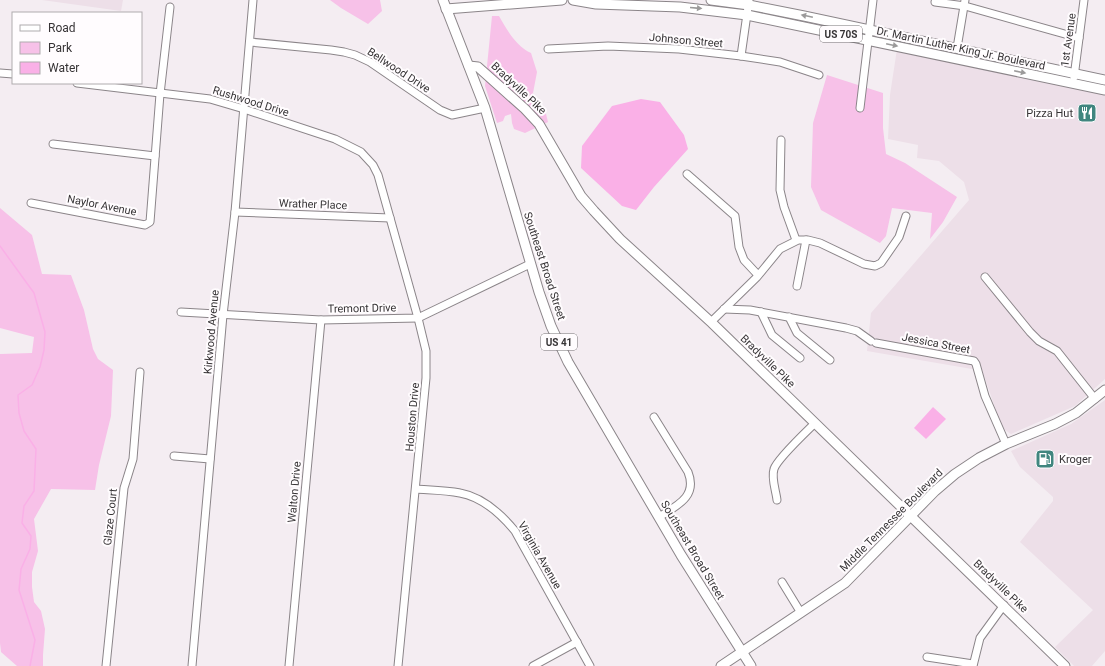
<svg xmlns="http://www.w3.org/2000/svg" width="1105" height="666" font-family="Roboto,sans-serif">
	<rect width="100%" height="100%" fill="#f4edf2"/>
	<g fill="#eddfe8">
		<path d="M42 0H123L121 11Z"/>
		<path d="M897 49 1105 93V379L1075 406 1011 434 1002 428 980 364 972 369 867 351 871 313 969 200 964 182 939 161 917 158 918 145 888 139 890 95Z"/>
		<path d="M1105 400V651L1092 666H1074L1055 647 1093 610 1020 542 1053 501V497L1020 467 1011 451 1071 424Z"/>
	</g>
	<g fill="#f7c1e8">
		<path d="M330 0H380L382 11 368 24 341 8Z"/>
		<path d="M492 16H499C507 30 516 46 531 53L537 72 533 93 546 114 548 122 525 133 514 129 512 123 511 114 505 116 503 121 497 123 485 86Z"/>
		<path d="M827 75 883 93V128L886 154 905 163 957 197 943 222 930 239 932 213 892 208 886 236 880 243 821 210 811 187 813 123Z"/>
		<path d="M0 208 32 235 42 274 71 275 84 310 93 349 98 359 113 370 111 416 99 465 95 490 51 489 34 519 38 551 32 572V587L34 602 41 611 45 629 43 655V666H17L1 652 0 643V354L32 353 34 337 0 328Z"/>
	</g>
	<g fill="#fab0e7">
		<path d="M641 99 660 102 684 135 688 149 654 187 636 210 622 206 581 168 582 146 612 106Z"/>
		<path d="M933 407 946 419 926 439 914 428Z"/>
	</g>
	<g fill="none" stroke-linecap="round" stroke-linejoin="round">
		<path stroke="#fab0e7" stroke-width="1.5" d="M0 246 34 293 45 332 44 350 40 367 32 385 18 395 19 413 24 431 36 449 34 491 24 506 22 523 31 536 30 549 21 569 19 590 35 640 30 666"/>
		<g stroke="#8b8589" stroke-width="9">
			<g id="minor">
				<path d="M935 2 965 6 1079 38"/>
				<path d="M250 42 331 50 344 52 355 55 370 62 440 110 452 115 485 108"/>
				<path d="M957 48 965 0"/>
				<path d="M548 49 608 46 679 49 741 56 780 62 819 75"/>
				<path d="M741 56 749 0"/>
				<path d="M0 73 13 74"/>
				<path d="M1074 77 1084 0"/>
				<path d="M77 83 210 99 244 109 335 139 361 152 373 165 378 175 418 318 426 351V378L398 666"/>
				<path d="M860 108 873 0"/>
				<path d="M781 140 780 190 784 207 796 240"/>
				<path d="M53 144 155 156"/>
				<path d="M687 174 735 216 739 247 744 260 758 275"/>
				<path d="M31 203 145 225 150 222 160 94 170 7"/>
				<path d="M235 212 390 218"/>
				<path d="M985 277 1030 332 1039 341 1057 351 1095 399"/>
				<path d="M797 286 806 240"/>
				<path d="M724 309 750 310 846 328 857 331 871 341"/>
				<path d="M181 312 321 320 418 318 530 264"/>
				<path d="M761 312 772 335 800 358"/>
				<path d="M789 317 797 333 830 360"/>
				<path d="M711 322 757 277 780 249 798 240H808L820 243 864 264 875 266 881 263 899 237 906 216"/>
				<path d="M876 343 974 361 976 364 985 396 1006 444"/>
				<path d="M654 417 688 472C698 497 676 506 659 517"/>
				<path d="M174 456 210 459"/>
				<path d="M416 489C430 490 446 490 460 493 482 497 501 514 515 531L590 666"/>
				<path d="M777 500C776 491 771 478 774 469 777 459 806 432 815 423"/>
				<path d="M782 582 801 613"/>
				<path d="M927 657 973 664"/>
				<path d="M106 666 124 488 133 459 140 372"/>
				<path d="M192 666 223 315 235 212 253 0"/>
				<path d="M289 666 321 320"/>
				<path d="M533 666 577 642"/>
				<path d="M973 666 980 638 1004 605"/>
			</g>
		</g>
		<g stroke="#8b8589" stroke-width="11">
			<g id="major">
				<path d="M443 0 485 108 539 292 551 326 568 362 681 555 751 666"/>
				<path d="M573 0 596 4 680 7 747 15 1105 90"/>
				<path d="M711 0 749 5 804 16 1105 80"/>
				<path d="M446 9 562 0"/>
				<path d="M469 66 478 67 525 109 539 124 581 196 594 211 620 239 712 323 1065 666"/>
				<path d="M721 666 845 583 935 491 955 474 979 458 1006 444 1055 424 1076 413 1105 390"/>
			</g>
		</g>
		<use href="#minor" stroke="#fff" stroke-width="7"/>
		<use href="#major" stroke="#fff" stroke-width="9"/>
	</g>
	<defs><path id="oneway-solid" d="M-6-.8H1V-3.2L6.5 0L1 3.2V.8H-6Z"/></defs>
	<g fill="#9b9a9a">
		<use href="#oneway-solid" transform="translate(696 8) rotate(5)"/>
		<use href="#oneway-solid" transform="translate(807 16) rotate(-168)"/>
		<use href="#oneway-solid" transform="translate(892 45) rotate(12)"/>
		<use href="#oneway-solid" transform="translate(1020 72) rotate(12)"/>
	</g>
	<defs>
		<g id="restaurant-square" transform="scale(1)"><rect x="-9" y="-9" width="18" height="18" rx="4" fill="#40867f" stroke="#fffcfe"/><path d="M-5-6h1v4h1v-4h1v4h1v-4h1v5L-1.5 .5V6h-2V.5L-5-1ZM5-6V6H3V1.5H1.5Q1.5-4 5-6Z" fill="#fff"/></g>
		<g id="fuel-square" transform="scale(1)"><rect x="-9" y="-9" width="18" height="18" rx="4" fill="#40867f" stroke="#fffcfe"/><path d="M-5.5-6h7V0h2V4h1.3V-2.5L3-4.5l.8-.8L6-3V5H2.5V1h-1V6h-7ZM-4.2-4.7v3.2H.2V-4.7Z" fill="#fff"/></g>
	</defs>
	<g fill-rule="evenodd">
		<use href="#restaurant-square" x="1087" y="113"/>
		<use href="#fuel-square" x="1045" y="459"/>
	</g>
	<g text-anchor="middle" stroke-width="4" stroke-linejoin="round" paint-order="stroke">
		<g fill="#fffcfe" stroke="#737072" stroke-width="1">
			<rect x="820" y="26" width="42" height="16" rx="3"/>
			<rect x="541" y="334" width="36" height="16" rx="3"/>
		</g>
		<g font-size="10" font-weight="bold" fill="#373436">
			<text x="841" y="38">US 70S</text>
			<text x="559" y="346">US 41</text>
		</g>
		<g font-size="11" fill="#373436" stroke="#fffcfe">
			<text transform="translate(686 40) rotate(5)" y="4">Johnson Street</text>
			<text transform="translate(1068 40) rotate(-82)" y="4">1st Avenue</text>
			<text transform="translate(961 48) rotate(12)" y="4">Dr. Martin Luther King Jr. Boulevard</text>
			<text transform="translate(399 70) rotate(33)" y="4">Bellwood Drive</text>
			<text transform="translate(519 88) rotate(43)" y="4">Bradyville Pike</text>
			<text transform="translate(251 101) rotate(17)" y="4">Rushwood Drive</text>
			<text transform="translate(313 204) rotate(2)" y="4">Wrather Place</text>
			<text transform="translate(102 205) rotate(11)" y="4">Naylor Avenue</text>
			<text transform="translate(545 266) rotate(72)" y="4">Southeast Broad Street</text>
			<text transform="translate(362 308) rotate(-1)" y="4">Tremont Drive</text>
			<text transform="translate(211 332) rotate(-85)" y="4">Kirkwood Avenue</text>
			<text transform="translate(936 343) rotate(11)" y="4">Jessica Street</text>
			<text transform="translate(768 361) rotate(44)" y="4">Bradyville Pike</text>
			<text transform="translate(412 417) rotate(-85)" y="4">Houston Drive</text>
			<text transform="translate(294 492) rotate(-85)" y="4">Walton Drive</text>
			<text transform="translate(110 517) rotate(-84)" y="4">Glaze Court</text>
			<text transform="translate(891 520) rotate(-45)" y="4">Middle Tennessee Boulevard</text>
			<text transform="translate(693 550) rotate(59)" y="4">Southeast Broad Street</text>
			<text transform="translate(540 555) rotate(60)" y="4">Virginia Avenue</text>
			<text transform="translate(1001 586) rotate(44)" y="4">Bradyville Pike</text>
		</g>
		<g font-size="11" fill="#373436" stroke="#fffcfe" text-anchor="end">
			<text x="1073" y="117">Pizza Hut</text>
			<text x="1059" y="463" text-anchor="start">Kroger</text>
		</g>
	</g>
	<rect x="12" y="12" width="130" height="72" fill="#fffcfe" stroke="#afacae"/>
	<rect x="20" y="25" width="20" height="6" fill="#ffffff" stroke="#afacae"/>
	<text x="48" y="32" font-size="12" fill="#373436">Road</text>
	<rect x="20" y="42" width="20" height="12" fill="#f7c1e8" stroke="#afacae"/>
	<text x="48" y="52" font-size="12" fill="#373436">Park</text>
	<rect x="20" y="62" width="20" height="12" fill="#fab0e7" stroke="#afacae"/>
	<text x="48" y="72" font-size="12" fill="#373436">Water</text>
</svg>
